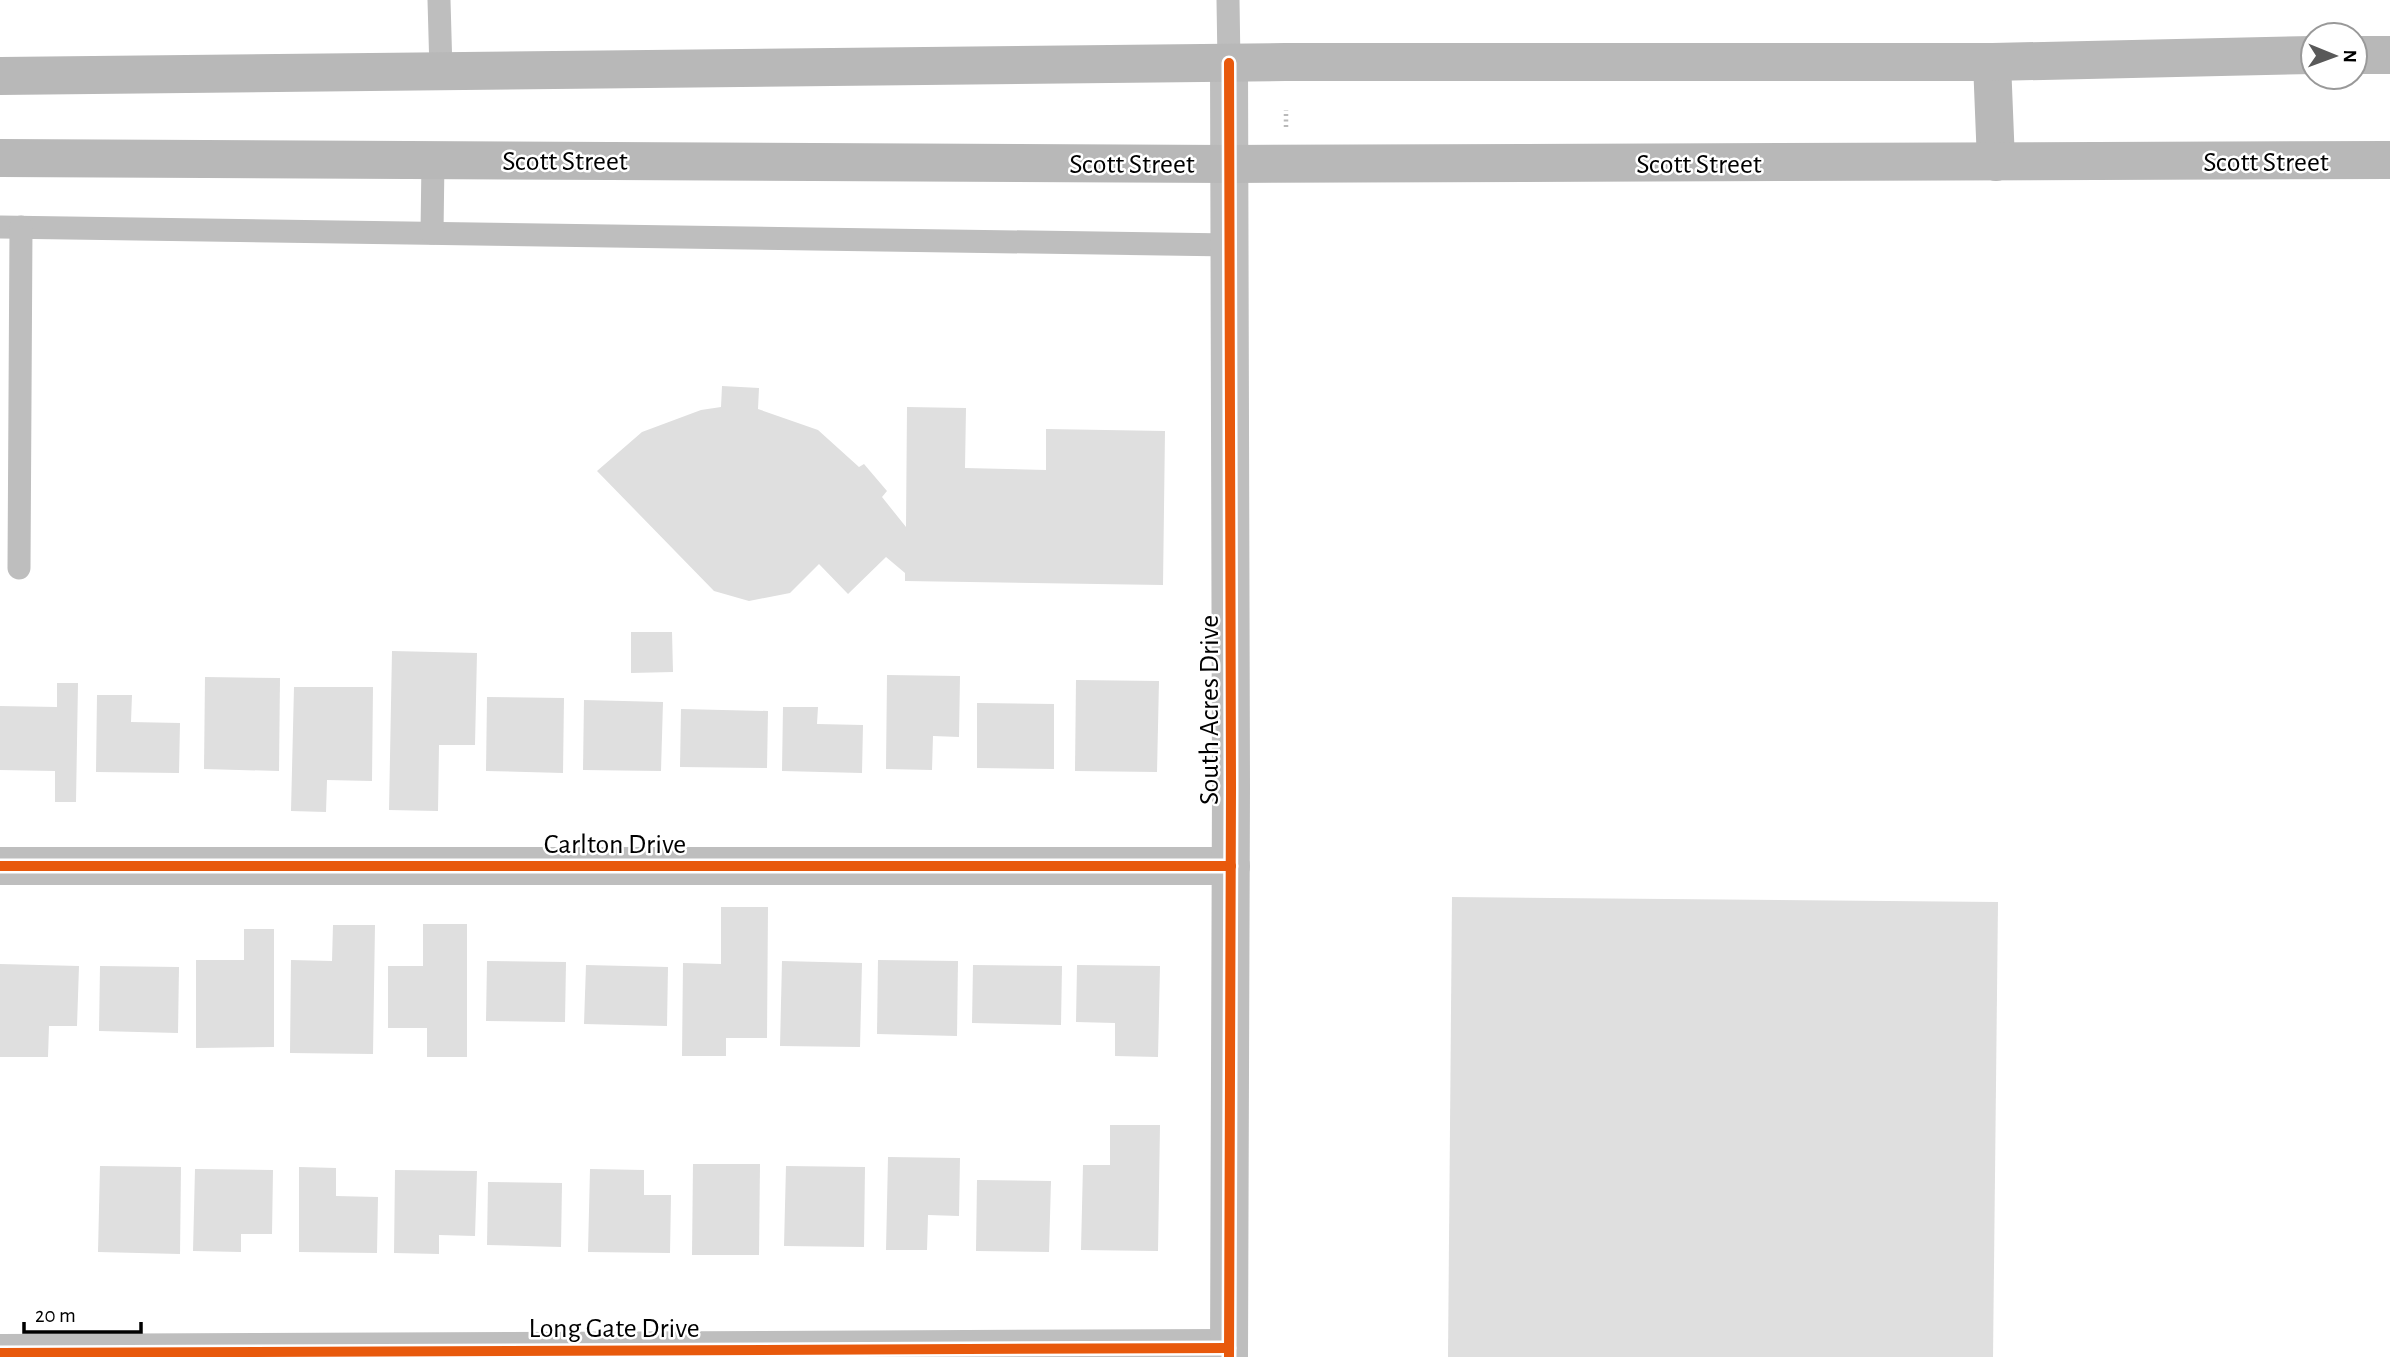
<svg xmlns="http://www.w3.org/2000/svg" width="2390" height="1357" font-family="'Alegreya Sans',sans-serif">
	<rect width="100%" height="100%" fill="#fff"/>
	<g fill="#dfdfdf">
		<path d="M722 386 759 388 758 409 818 430 859 467 864 464 887 491 882 497 906 527 907 407 966 408 965 468 1046 470V429L1165 431 1163 585 905 581V573L886 557 848 594 819 564 790 593 749 601 714 591 597 471 642 432 701 410 721 407Z"/>
		<path d="M631 632H672L673 672 631 673Z"/>
		<path d="M392 651 477 653 475 745H439L438 811 389 810Z"/>
		<path d="M887 675 960 676 959 737 933 736 932 770 886 769Z"/>
		<path d="M205 677 280 678 279 771 204 769Z"/>
		<path d="M1076 680 1159 681 1157 772 1075 771Z"/>
		<path d="M57 683H78L76 802H55V771L0 770V706L57 707Z"/>
		<path d="M294 687H373L372 781 327 780 326 812 291 811Z"/>
		<path d="M97 695H132L131 722 180 723 179 773 96 772Z"/>
		<path d="M487 697 564 698 563 773 486 771Z"/>
		<path d="M584 700 663 702 661 771 583 770Z"/>
		<path d="M977 703 1054 704V769L977 768Z"/>
		<path d="M783 707H818L817 724 863 725 862 773 782 771Z"/>
		<path d="M681 709 768 711 767 768 680 767Z"/>
		<path d="M1452 897 1998 902 1993 1357H1448Z"/>
		<path d="M721 907H768L767 1038H726V1056H682L683 963 721 964Z"/>
		<path d="M423 924H467V1057H427V1028H388V966H423Z"/>
		<path d="M333 925H375L373 1054 290 1053 291 960 332 961Z"/>
		<path d="M244 929H274V1047L196 1048V960H244Z"/>
		<path d="M878 960 958 961 957 1036 877 1034Z"/>
		<path d="M487 961 566 962 565 1022 486 1021Z"/>
		<path d="M782 961 862 963 860 1047 780 1046Z"/>
		<path d="M0 964 79 966 77 1026H49L48 1057H0Z"/>
		<path d="M586 965 668 967 667 1026 584 1024Z"/>
		<path d="M973 965 1062 966 1061 1025 972 1023Z"/>
		<path d="M1077 965 1160 966 1158 1057 1115 1056V1023L1076 1022Z"/>
		<path d="M100 966 179 967 178 1033 99 1031Z"/>
		<path d="M1110 1125H1160L1158 1251 1081 1250 1083 1165H1110Z"/>
		<path d="M888 1157 960 1158 959 1216 928 1215 927 1250H886Z"/>
		<path d="M693 1164H760L759 1255H692Z"/>
		<path d="M100 1166 181 1167 180 1254 98 1252Z"/>
		<path d="M786 1166 865 1167 864 1247 784 1246Z"/>
		<path d="M299 1167 336 1168V1196L378 1197 377 1253 299 1252Z"/>
		<path d="M195 1169 273 1170 272 1234H241V1252L193 1251Z"/>
		<path d="M590 1169 644 1170V1195H671L670 1253 588 1252Z"/>
		<path d="M395 1170 477 1171 475 1236 439 1235V1254L394 1253Z"/>
		<path d="M977 1180 1051 1181 1049 1252 976 1251Z"/>
		<path d="M488 1182 562 1183 561 1247 487 1245Z"/>
	</g>
	<g fill="none" stroke-linecap="round" stroke-linejoin="round">
		<path stroke="#b9b9b9" stroke-width="4.5" stroke-dasharray="2 3.5" stroke-linecap="butt" d="M1286 127V110"/>
		<g stroke="#bebebe" stroke-width="23">
			<path d="M439 0 441 71"/>
			<path d="M1228 0 1229 63"/>
			<path d="M0 227 1231 245"/>
			<path d="M432 233 433 160"/>
			<path d="M19 568 21 227"/>
		</g>
		<g stroke="#bebebe" stroke-width="38">
			<path d="M0 866H1231"/>
			<path d="M0 1353 1229 1348"/>
			<path d="M1229 1357 1231 787 1229 63"/>
		</g>
		<g stroke="#b8b8b8" stroke-width="38">
			<path d="M2355 55H2390"/>
			<path d="M1992 62 1996 162"/>
			<path d="M0 76 1285 62H1992L2313 55"/>
			<path d="M0 158 1230 164 2390 160"/>
		</g>
		<g stroke="#fff" stroke-width="15">
			<g id="cycleway">
				<path d="M0 866H1231"/>
				<path d="M0 1353 1229 1348"/>
				<path d="M1229 1357 1231 787 1229 63"/>
			</g>
		</g>
		<use href="#cycleway" stroke="#e8590c" stroke-width="10"/>
	</g>
	<g text-anchor="middle" stroke-width="5" stroke-linejoin="round" paint-order="stroke">
		<g font-size="28" fill="#000" stroke="#fff">
			<text x="565" y="170">Scott Street</text>
			<text x="2266" y="171">Scott Street</text>
			<text x="1132" y="173">Scott Street</text>
			<text x="1699" y="173">Scott Street</text>
			<text transform="translate(1208 710) rotate(-90)" y="10">South Acres Drive</text>
			<text x="615" y="853">Carlton Drive</text>
			<text x="614" y="1337">Long Gate Drive</text>
		</g>
	</g>
	<g transform="translate(2334 56) rotate(91)"><circle r="33" fill="#ffffff" stroke="#999999" stroke-width="2"/>
	<path d="M0-5L12 26L0 18L-12 26Z" fill="#595959"/>
	<text y="-10" font-size="19" font-weight="bold" text-anchor="middle" fill="#000000">N</text>
	</g>
	<path d="M24 1322v10h117v-10" fill="none" stroke="#000000" stroke-width="3.5"/>
	<text x="35" y="1322" font-size="21" fill="#000000" stroke="#ffffff" stroke-width="5" paint-order="stroke">20 m</text>
</svg>
